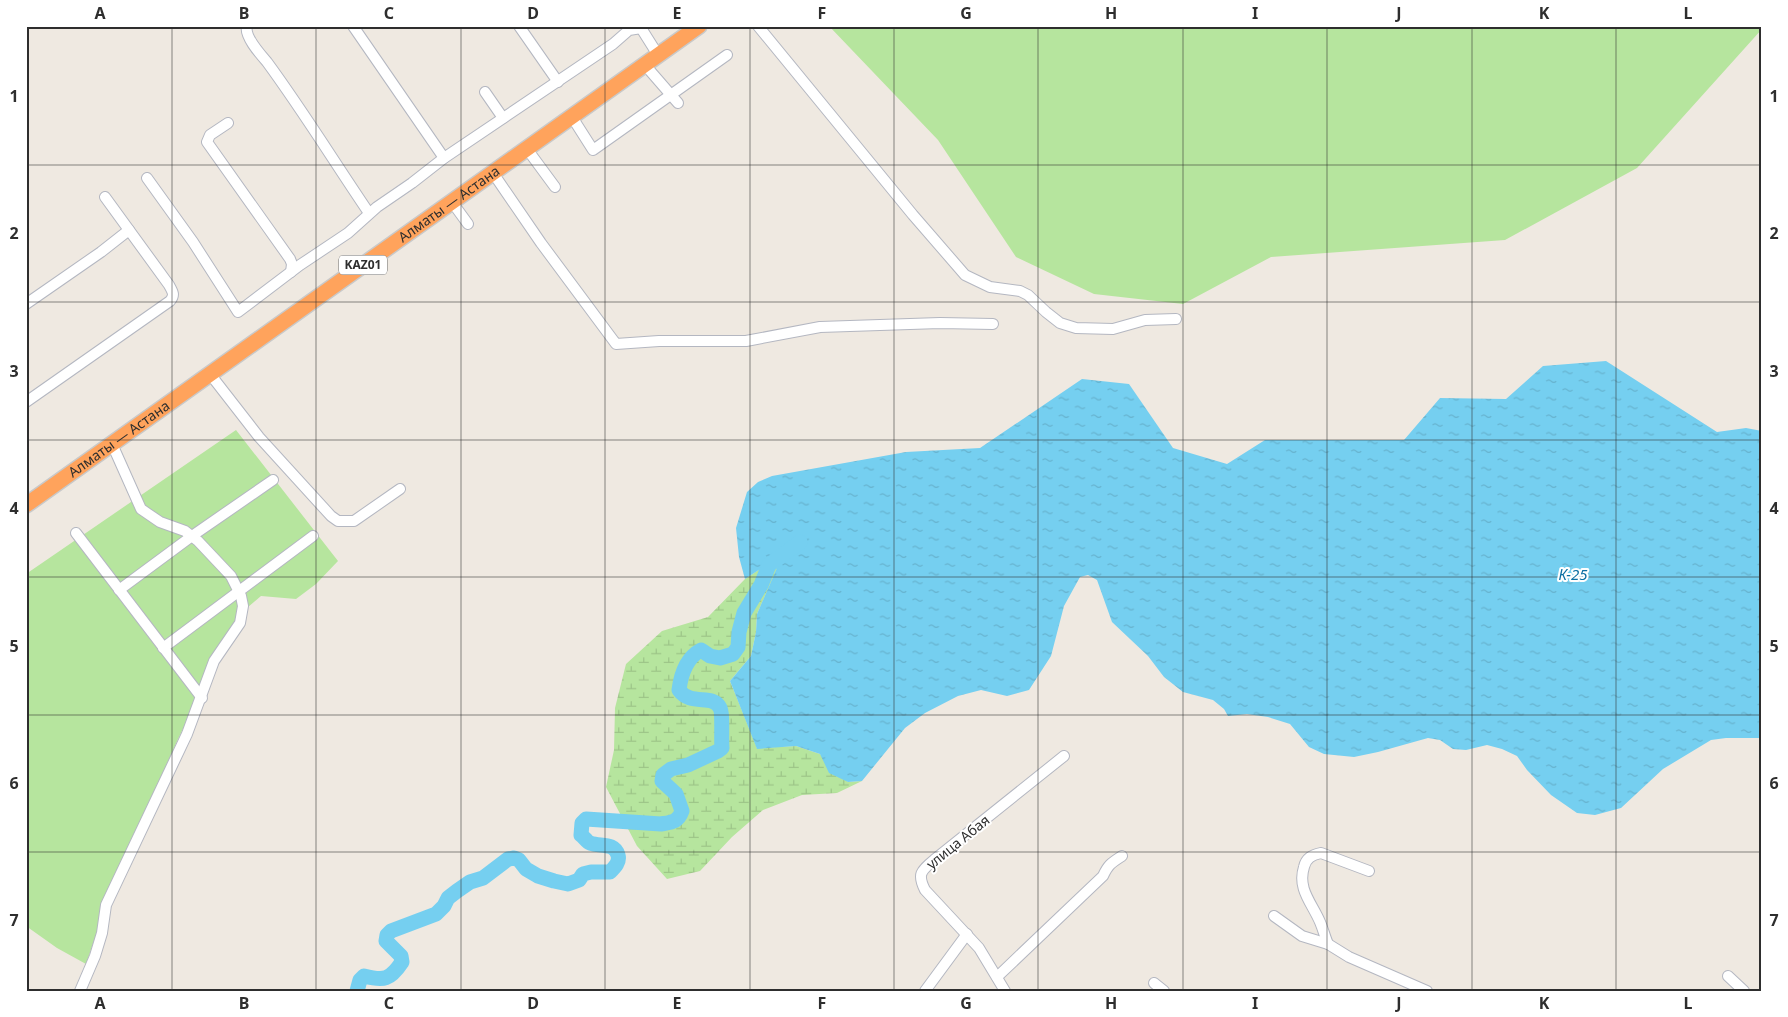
<svg xmlns="http://www.w3.org/2000/svg" width="1788" height="1017" font-family="'Noto Sans',sans-serif">
	<defs>
		<pattern id="wetland-marsh" width="20" height="14" patternUnits="userSpaceOnUse" patternTransform="scale(1.25)"><rect width="20" height="14" fill="#b6e59e"/><path d="M1 5h8M5 5V1M11 12h8M15 12V8" fill="none" stroke="#9dc588"/></pattern>
		<pattern id="water-ripples" width="26" height="14" patternUnits="userSpaceOnUse" patternTransform="scale(1.25)"><rect width="26" height="14" fill="#75cff0"/><path d="M2 4q2-2 4 0t4 0M15 11q2-2 4 0t4 0" fill="none" stroke="#66b2ce"/></pattern>
	</defs>
	<rect width="100%" height="100%" fill="#efe9e1"/>
	<g fill="#b6e59e">
		<path d="M829 26H1762V29L1637 168 1505 240 1271 257 1183 304 1094 294 1016 257 938 140Z"/>
		<path d="M236 430 338 561 316 584 296 599 261 596 241 613 178 739 113 886 86 964 57 948 26 926V574Z"/>
	</g>
	<path fill="url(#wetland-marsh)" d="M784 553 757 614 756 632 751 656 730 681 757 748 796 746 820 754 848 782 862 781 837 793 802 795 763 810 732 837 700 871 667 879 637 846 606 787 614 750 615 708 626 664 662 631 708 617 745 579Z"/>
	<path fill="url(#water-ripples)" d="M1606 361 1717 432 1746 428 1762 431V738H1726L1711 740 1663 769 1621 808 1595 815 1577 813 1551 795 1527 770 1517 756 1502 749 1487 745 1466 750 1453 749 1440 740 1428 738 1378 752 1354 757 1324 754 1309 747 1290 724 1268 717 1247 714 1228 716 1224 709 1213 700 1183 692 1164 677 1148 656 1112 622 1097 580 1088 575 1080 577 1064 606 1051 656 1029 690 1007 696 981 690 958 696 925 713 905 728 862 781 848 782 829 773 820 754 796 746 757 749 730 681 751 656 756 632 757 614 783 554 745 579 739 557 736 528 747 492 758 482 772 476 906 452 980 448 1082 379 1129 384 1173 448 1227 464 1265 440H1404L1440 398 1506 399 1543 366Z"/>
	<g fill="none" stroke-linecap="round" stroke-linejoin="round">
		<path stroke="#75cff0" stroke-width="15" d="M357 991 360 980 364 976C384 981 390 980 402 962L401 956 386 941 387 935 391 931 436 914 444 906 448 898 457 891 470 882 483 878 508 859 514 858 519 860 526 869 538 876 554 881 568 884 579 880 583 874 591 872H610C615 867 620 862 618 855 614 842 600 847 590 843 587 842 584 837 581 835L582 823 586 819 661 824C672 822 678 822 682 811L676 794 662 781 663 775 671 769 688 765 718 751 722 748C721 739 723 713 720 708 713 693 691 707 679 690 681 674 686 658 701 650L710 656 720 658 733 654 738 647 739 632 744 613 761 585 769 565 800 542"/>
		<g stroke="#b4b7c1" stroke-width="12">
			<g id="minor">
				<path d="M247 26C244 36 260 54 267 62 303 111 335 163 369 213"/>
				<path d="M353 26 444 158"/>
				<path d="M519 26 558 82"/>
				<path d="M758 26 913 215 965 275 990 287 1020 291 1028 295 1046 312 1060 323 1076 328 1113 329 1145 320 1176 319"/>
				<path d="M641 28 658 55"/>
				<path d="M645 65 678 103"/>
				<path d="M485 92 503 118"/>
				<path d="M572 117 593 150 727 55"/>
				<path d="M228 123 210 135 207 142 290 259 292 264 291 272"/>
				<path d="M527 149 555 187"/>
				<path d="M493 173 541 243 616 344 659 341H746L820 327 940 323 993 324"/>
				<path d="M147 178 193 242 238 312 300 265 348 233 377 207 412 183 444 158 613 44 629 30 641 28 644 26"/>
				<path d="M452 202 468 224"/>
				<path d="M26 304 101 252 129 230"/>
				<path d="M210 374 259 437 331 516 338 521H354L400 489"/>
				<path d="M26 402 170 301C175 295 173 292 169 285L105 197"/>
				<path d="M76 533 202 698"/>
				<path d="M119 590 192 536 273 480"/>
				<path d="M163 648 313 536"/>
				<path d="M1274 916 1302 936 1328 944 1349 957 1427 991"/>
				<path d="M1328 944C1325 937 1323 929 1320 922 1312 903 1297 889 1304 867 1306 858 1312 855 1321 853L1369 871"/>
				<path d="M1728 976 1744 991"/>
				<path d="M997 977 1103 876C1108 865 1111 863 1122 856"/>
				<path d="M1154 983 1164 991"/>
				<path d="M80 991 95 956 102 933 106 905 187 734 214 661 240 623 243 606 241 596 231 576 198 541 185 531 160 522 141 509 112 444"/>
				<path d="M925 991 967 934"/>
				<path d="M1005 991 979 948 925 890C917 874 921 871 934 860L1064 756"/>
			</g>
		</g>
		<g stroke="#c9c9c9" stroke-width="18">
			<g id="highway">
				<path id="s1" d="M26 505 699 26"/>
			</g>
		</g>
		<use href="#minor" stroke="#fff" stroke-width="10"/>
		<use href="#highway" stroke="#ffa35c" stroke-width="15"/>
	</g>
	<path fill="none" stroke="#2e2e2e" stroke-width="1" stroke-opacity="0.55" d="M172 26V991M316 26V991M461 26V991M605 26V991M750 26V991M894 26V991M1038 26V991M1183 26V991M1327 26V991M1472 26V991M1616 26V991M26 165H1762M26 302H1762M26 440H1762M26 577H1762M26 715H1762M26 852H1762"/>
	<g text-anchor="middle" stroke-width="4" stroke-linejoin="round" paint-order="stroke">
		<rect fill="#fff" stroke="#6d6d6d" stroke-width="1" x="339" y="255.5" width="48" height="19" rx="4"/>
		<g font-size="12" font-weight="bold" fill="#2e2e2e">
			<text x="363" y="269">KАZ01</text>
		</g>
		<g font-size="14" fill="#2e2e2e" stroke="#fff">
			<text dy="5" stroke="none"><textPath href="#s1" startOffset="519">Алматы — Астана</textPath></text>
			<text dy="5" stroke="none"><textPath href="#s1" startOffset="114">Алматы — Астана</textPath></text>
			<text transform="translate(958 842) rotate(-39)" y="5">улица Абая</text>
		</g>
		<g font-size="15" font-style="italic" fill="#0d6fa3" stroke="#fff">
			<text x="1573" y="580">К-25</text>
		</g>
	</g>
	<rect width="1788" height="1017" fill="none" stroke="#ffffff" stroke-width="55"/>
	<rect x="28" y="28" width="1732" height="962" fill="none" stroke="#2e2e2e" stroke-width="2"/>
	<g font-size="16" text-anchor="middle" font-weight="bold" fill="#2e2e2e">
		<text x="100" y="19">A</text>
		<text x="244" y="19">B</text>
		<text x="389" y="19">C</text>
		<text x="533" y="19">D</text>
		<text x="677" y="19">E</text>
		<text x="822" y="19">F</text>
		<text x="966" y="19">G</text>
		<text x="1111" y="19">H</text>
		<text x="1255" y="19">I</text>
		<text x="1399" y="19">J</text>
		<text x="1544" y="19">K</text>
		<text x="1688" y="19">L</text>
		<text x="14" y="102">1</text>
		<text x="1774" y="102">1</text>
		<text x="14" y="239">2</text>
		<text x="1774" y="239">2</text>
		<text x="14" y="377">3</text>
		<text x="1774" y="377">3</text>
		<text x="14" y="514">4</text>
		<text x="1774" y="514">4</text>
		<text x="14" y="652">5</text>
		<text x="1774" y="652">5</text>
		<text x="14" y="789">6</text>
		<text x="1774" y="789">6</text>
		<text x="14" y="926">7</text>
		<text x="1774" y="926">7</text>
		<text x="100" y="1009">A</text>
		<text x="244" y="1009">B</text>
		<text x="389" y="1009">C</text>
		<text x="533" y="1009">D</text>
		<text x="677" y="1009">E</text>
		<text x="822" y="1009">F</text>
		<text x="966" y="1009">G</text>
		<text x="1111" y="1009">H</text>
		<text x="1255" y="1009">I</text>
		<text x="1399" y="1009">J</text>
		<text x="1544" y="1009">K</text>
		<text x="1688" y="1009">L</text>
	</g>
</svg>
